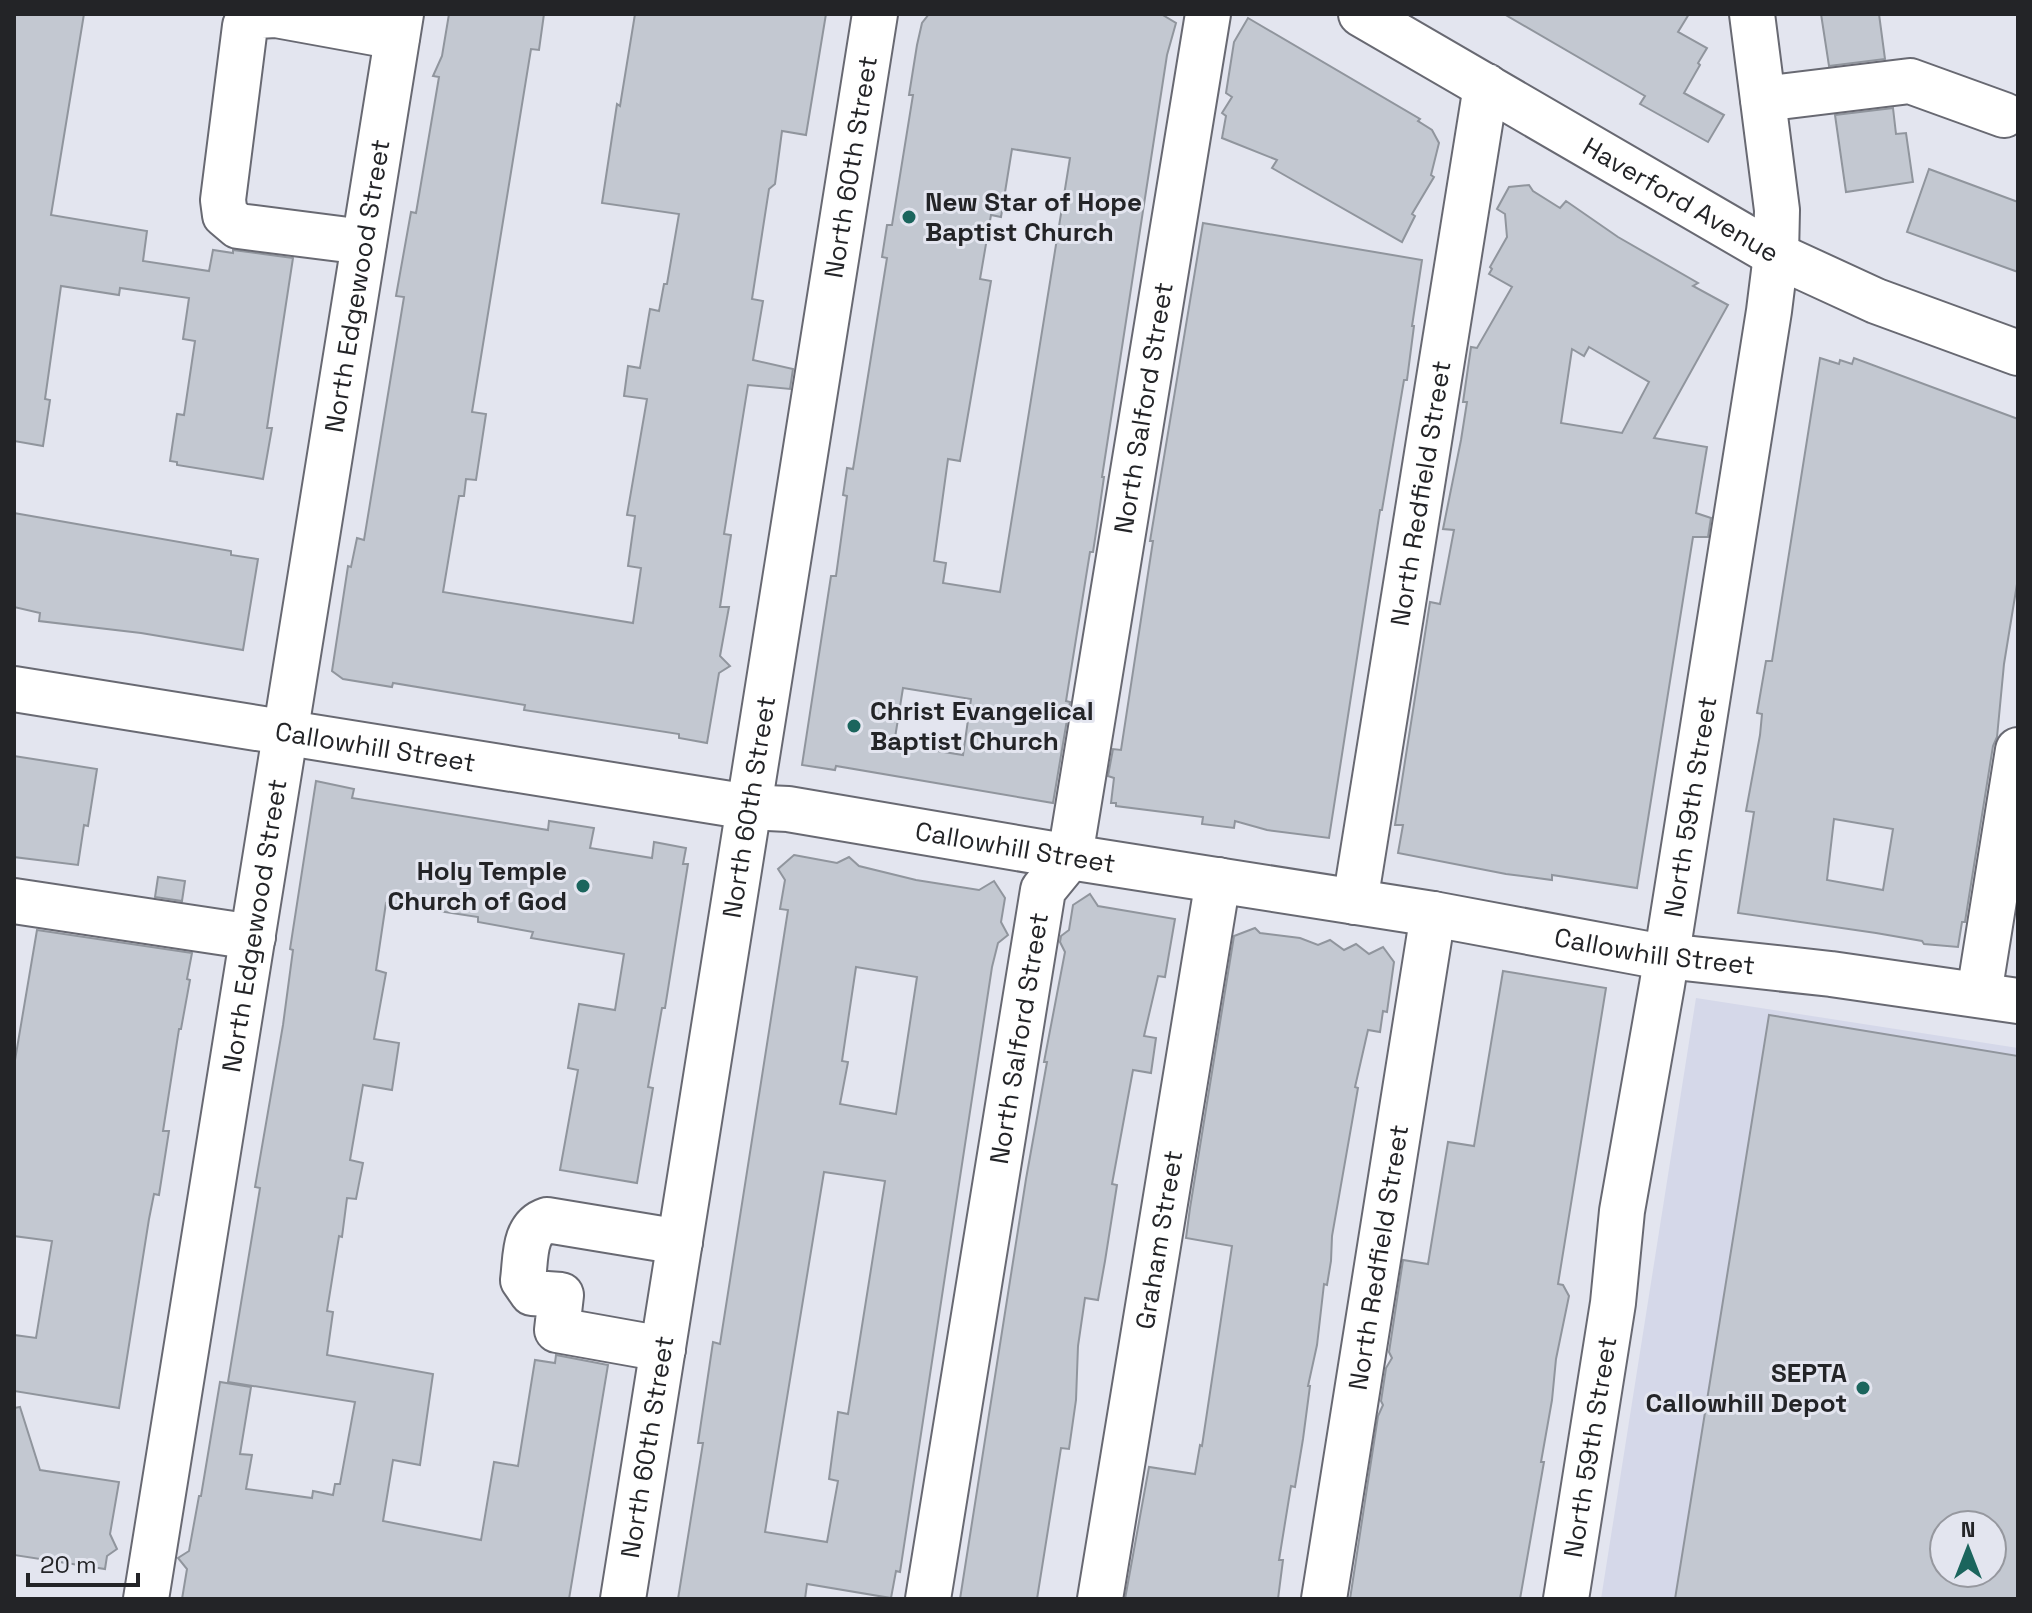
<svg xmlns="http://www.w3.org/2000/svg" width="2032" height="1613" font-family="'Space Grotesk',sans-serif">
	<rect width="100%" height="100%" fill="#e3e5ef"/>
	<path fill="#d5d8e9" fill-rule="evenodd" d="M1696 998 2018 1048V1599H1601ZM1944 1525H1992V1573H1944Z"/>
	<g fill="#c3c8d1" stroke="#90959d" stroke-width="2" fill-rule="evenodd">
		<path d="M14 14H84L51 215 147 231 143 261 209 271 213 250 233 253V250L293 258 267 428H272L263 479 177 465V462L170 461 177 414 184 415 195 341 183 339 189 298 120 288 119 295 61 286 45 399 50 400 43 446 14 441Z"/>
		<path d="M449 14H544L539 50 531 49 472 412 486 414 476 480 466 479 464 496H459L443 592 633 623 641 568 628 566 635 516 627 515 647 399 624 396 628 366 640 368 650 309 659 311 664 284H667L679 214 602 203 617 104 620 106 635 14H826L806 135 782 131 775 184 769 189 752 299 763 301 753 360 793 369 790 389 748 385 724 534 731 535 720 607H729L720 656 730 666 719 673 707 743 679 738V734L524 710 525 705 393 683 392 687 343 679 332 671 348 566 351 567 357 538 364 540 404 297 396 296 411 212 416 213 439 77 433 76 442 56Z"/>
		<path d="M929 14H1161L1176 23 1167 55 1102 477H1104L1097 526 1093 552H1090L1066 701 1070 702 1053 803 836 766 835 770 802 765 831 576H836L847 496 843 495 847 468 853 469 887 258 882 257 887 225H892L913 95H909L917 45 922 23ZM1012 149 1070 158 1000 592 943 583 946 563 934 561 948 459 960 461 984 322 991 281 980 279 991 215 1001 217ZM903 688 971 699 963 755 894 744Z"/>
		<path d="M1504 14H1689L1678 32 1707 48 1698 63 1700 65 1684 93 1724 115 1708 142 1640 104 1645 96Z"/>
		<path d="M1821 14H1879L1885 59 1829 66Z"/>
		<path d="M1248 18 1420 119 1418 121 1432 130 1439 143 1431 175 1434 177 1412 214 1415 216 1402 242 1272 168 1277 160 1222 138 1226 116 1222 113 1232 97 1226 93 1234 42Z"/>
		<path d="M1893 108 1896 134 1906 133 1913 182 1846 192 1835 115Z"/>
		<path d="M1929 169 2018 202V272L1907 232Z"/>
		<path d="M1529 185 1533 191 1560 208 1566 201 1618 237 1698 283 1693 286 1728 305 1654 438 1707 447 1696 513 1711 518 1708 537H1693L1637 888 1552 875V880L1506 874 1398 853 1403 825H1395L1430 602 1440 604 1454 530 1443 529 1461 440 1467 402H1463L1471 347 1477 348 1512 287 1489 274 1492 269 1490 267 1507 237 1505 214 1497 209 1509 187ZM1589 347 1649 382 1622 433 1561 423 1572 349 1584 356Z"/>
		<path d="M1203 223 1422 260 1412 326H1414L1407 380H1404L1382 510H1380L1329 838 1267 830 1235 821 1234 828 1202 824 1203 817 1116 806V803H1111L1114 778 1108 776 1113 749 1121 750 1153 541H1150Z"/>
		<path d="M1820 358 1839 364 1840 360 1852 364 1854 358 2018 419V578L2004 664 1997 737 1993 746 1965 922H1962L1958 947 1924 944 1922 941 1876 933 1738 913 1754 812 1746 811 1760 735 1762 714 1757 713 1766 661H1772ZM1834 819 1893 829 1883 890 1827 880Z"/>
		<path d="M14 513 231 551V555L258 559 243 650 141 633 39 621 40 613 14 607Z"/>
		<path d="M14 756 97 769 88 826 84 825 78 865 14 857Z"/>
		<path d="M316 781 354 789 352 798 548 830 549 821 594 828 590 848 652 858 654 842 686 848 683 864H688L665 1008H662L648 1087 653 1088 637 1183 560 1170 578 1070 568 1068 579 1004 615 1010 624 954 531 938 533 932 478 922V917L386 903 376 970 386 973 374 1039 399 1043 392 1090 363 1085 350 1160 363 1163 356 1199 347 1198 342 1237 339 1236 327 1311 333 1312 327 1355 433 1374 420 1465 393 1460 383 1521 481 1540 494 1462 518 1466 535 1360 555 1363 556 1355 608 1365 569 1599H182L187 1569 178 1558 189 1551 199 1496H201L220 1382 251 1387 240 1454 252 1455 246 1489 312 1498 313 1491 333 1495 335 1484H340L355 1402 228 1382 260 1188 255 1187 283 1025 293 950 290 949Z"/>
		<path d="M794 855 837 863 849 857 859 866 916 880 979 890 994 881 1005 898 1001 922 1008 935 998 943 992 967 900 1572 896 1571 891 1598 807 1584 805 1599H678L703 1443H698L713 1342 720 1344 788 910 780 909 785 880 778 869ZM856 967 917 977 896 1114 840 1104 848 1062 842 1061ZM824 1172 885 1181 848 1414 838 1412 829 1479 838 1481 827 1542 765 1532Z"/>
		<path d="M158 877 185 881 182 901 155 897Z"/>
		<path d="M1090 894 1098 906 1175 919 1165 977 1158 976 1144 1036 1156 1038 1151 1073 1133 1070 1112 1184 1117 1185 1105 1261 1098 1300 1085 1298 1078 1346 1076 1400 1069 1449 1061 1448 1037 1599H960L1026 1179 1047 1062H1044L1065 952 1060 942 1061 936 1069 930 1073 905Z"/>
		<path d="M1255 928 1260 933 1300 938 1318 945 1330 940 1344 950 1356 944 1369 954 1383 947 1394 962 1387 1012 1383 1011 1380 1032 1368 1030 1355 1087 1358 1088 1332 1236 1331 1261 1327 1285 1324 1284 1317 1345 1308 1386H1310L1303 1439 1295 1487 1291 1486 1279 1560H1283L1278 1599H1125L1149 1467 1195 1474 1200 1445 1202 1446 1232 1246 1186 1238 1190 1208 1234 936Z"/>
		<path d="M37 930 192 953 187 979 190 980 181 1029H179L163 1131H169L159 1195 154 1194 149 1219 119 1408 14 1391V1335L36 1338 52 1241 14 1236V1066Z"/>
		<path d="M1503 971 1606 988 1558 1284 1563 1285 1569 1296 1556 1359 1552 1400 1541 1462H1544L1520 1599H1350L1378 1416 1383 1405 1381 1401 1386 1368 1392 1358 1389 1352 1403 1260 1428 1264 1448 1142 1474 1146Z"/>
		<path d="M1769 1015 2018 1056V1599H1675ZM1944 1525H1992V1573H1944Z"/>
		<path d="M20 1407 40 1470 119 1482 110 1534 117 1549 107 1556 105 1569 14 1555V1408Z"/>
	</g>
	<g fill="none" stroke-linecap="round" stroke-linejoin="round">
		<g stroke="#686972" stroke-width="48">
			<g id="minor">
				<path d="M1763 99 1910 81 2004 115"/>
				<path d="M364 242 238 226 225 215 223 200 245 26 256 16 276 15 397 37"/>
				<path id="s1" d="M14 689 749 807 788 809 1070 857 1433 914 1647 954 1831 974 2018 1001"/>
				<path d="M14 901 253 937"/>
				<path id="s2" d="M1355 902 1486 86"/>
				<path d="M1979 994 2018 750"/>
				<path d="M663 1349 557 1330 561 1295 532 1293 523 1280C526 1258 523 1228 547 1220L680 1242"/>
				<path id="s3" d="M146 1599 401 14"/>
				<path id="s4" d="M623 1599 875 14"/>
				<path id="s5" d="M928 1599 1043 890 1070 857 1072 844 1208 14"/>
				<path id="s6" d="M1100 1599 1218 880"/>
				<path id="s7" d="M1324 1599 1433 914"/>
				<path id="s8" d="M1566 1599 1613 1303 1622 1211 1662 985 1769 311 1776 255 1777 210 1752 14"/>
			</g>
		</g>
		<g stroke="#686972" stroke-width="48">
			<g id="major">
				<path id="s9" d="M1361 14 1776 255 1876 301 2018 353"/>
			</g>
		</g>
		<use href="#minor" stroke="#fff" stroke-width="44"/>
		<use href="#major" stroke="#fff" stroke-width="44"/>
	</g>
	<g fill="#1b655d" stroke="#e3e5ef" stroke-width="3">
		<circle cx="909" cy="217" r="8"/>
		<circle cx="854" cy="726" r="8"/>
		<circle cx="583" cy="886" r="8"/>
		<circle cx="1863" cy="1388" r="8"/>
	</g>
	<g text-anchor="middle" stroke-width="6" stroke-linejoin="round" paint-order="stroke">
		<g font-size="26" fill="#232427" stroke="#e3e5ef">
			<text dy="9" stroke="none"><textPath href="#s4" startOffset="1450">North 60th Street</textPath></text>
			<text dy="9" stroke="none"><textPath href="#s9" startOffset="370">Haverford Avenue</textPath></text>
			<text dy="9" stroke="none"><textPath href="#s3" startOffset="1330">North Edgewood Street</textPath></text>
			<text dy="9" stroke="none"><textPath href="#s5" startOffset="1216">North Salford Street</textPath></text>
			<text dy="9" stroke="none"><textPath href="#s2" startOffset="414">North Redfield Street</textPath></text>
			<text dy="9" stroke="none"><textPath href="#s1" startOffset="366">Callowhill Street</textPath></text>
			<text dy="9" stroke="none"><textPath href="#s4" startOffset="802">North 60th Street</textPath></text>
			<text dy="9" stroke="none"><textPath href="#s8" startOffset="802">North 59th Street</textPath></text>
			<text dy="9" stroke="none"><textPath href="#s1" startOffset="1014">Callowhill Street</textPath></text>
			<text dy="9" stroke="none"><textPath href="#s3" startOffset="682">North Edgewood Street</textPath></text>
			<text dy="9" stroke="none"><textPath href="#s1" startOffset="1662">Callowhill Street</textPath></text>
			<text dy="9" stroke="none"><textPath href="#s5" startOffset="568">North Salford Street</textPath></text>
			<text dy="9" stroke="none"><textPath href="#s6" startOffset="364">Graham Street</textPath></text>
			<text dy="9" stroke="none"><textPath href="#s7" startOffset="346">North Redfield Street</textPath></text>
			<text dy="9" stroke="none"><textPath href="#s4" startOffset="154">North 60th Street</textPath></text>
			<text dy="9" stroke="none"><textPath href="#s8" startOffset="154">North 59th Street</textPath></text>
		</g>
		<g font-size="26" font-weight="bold" fill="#232427" stroke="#e3e5ef" text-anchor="start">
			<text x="925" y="211">New Star of Hope<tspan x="925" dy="30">Baptist Church</tspan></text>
			<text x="870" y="720">Christ Evangelical<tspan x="870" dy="30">Baptist Church</tspan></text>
			<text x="567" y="880" text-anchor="end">Holy Temple<tspan x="567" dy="30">Church of God</tspan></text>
			<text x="1847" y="1382" text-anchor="end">SEPTA<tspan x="1847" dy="30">Callowhill Depot</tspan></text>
		</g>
	</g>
	<rect width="2032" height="1613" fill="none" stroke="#232427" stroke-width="32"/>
	<g transform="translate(1968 1549)"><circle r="38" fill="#e3e5ef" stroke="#96989f" stroke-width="2"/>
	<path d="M0-6L14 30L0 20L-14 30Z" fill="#1b655d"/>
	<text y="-12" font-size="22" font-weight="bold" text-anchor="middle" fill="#232427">N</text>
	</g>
	<path d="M28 1573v12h110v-12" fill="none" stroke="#232427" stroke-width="4"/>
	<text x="40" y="1573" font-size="24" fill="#232427" stroke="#e3e5ef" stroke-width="6" paint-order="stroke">20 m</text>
</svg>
